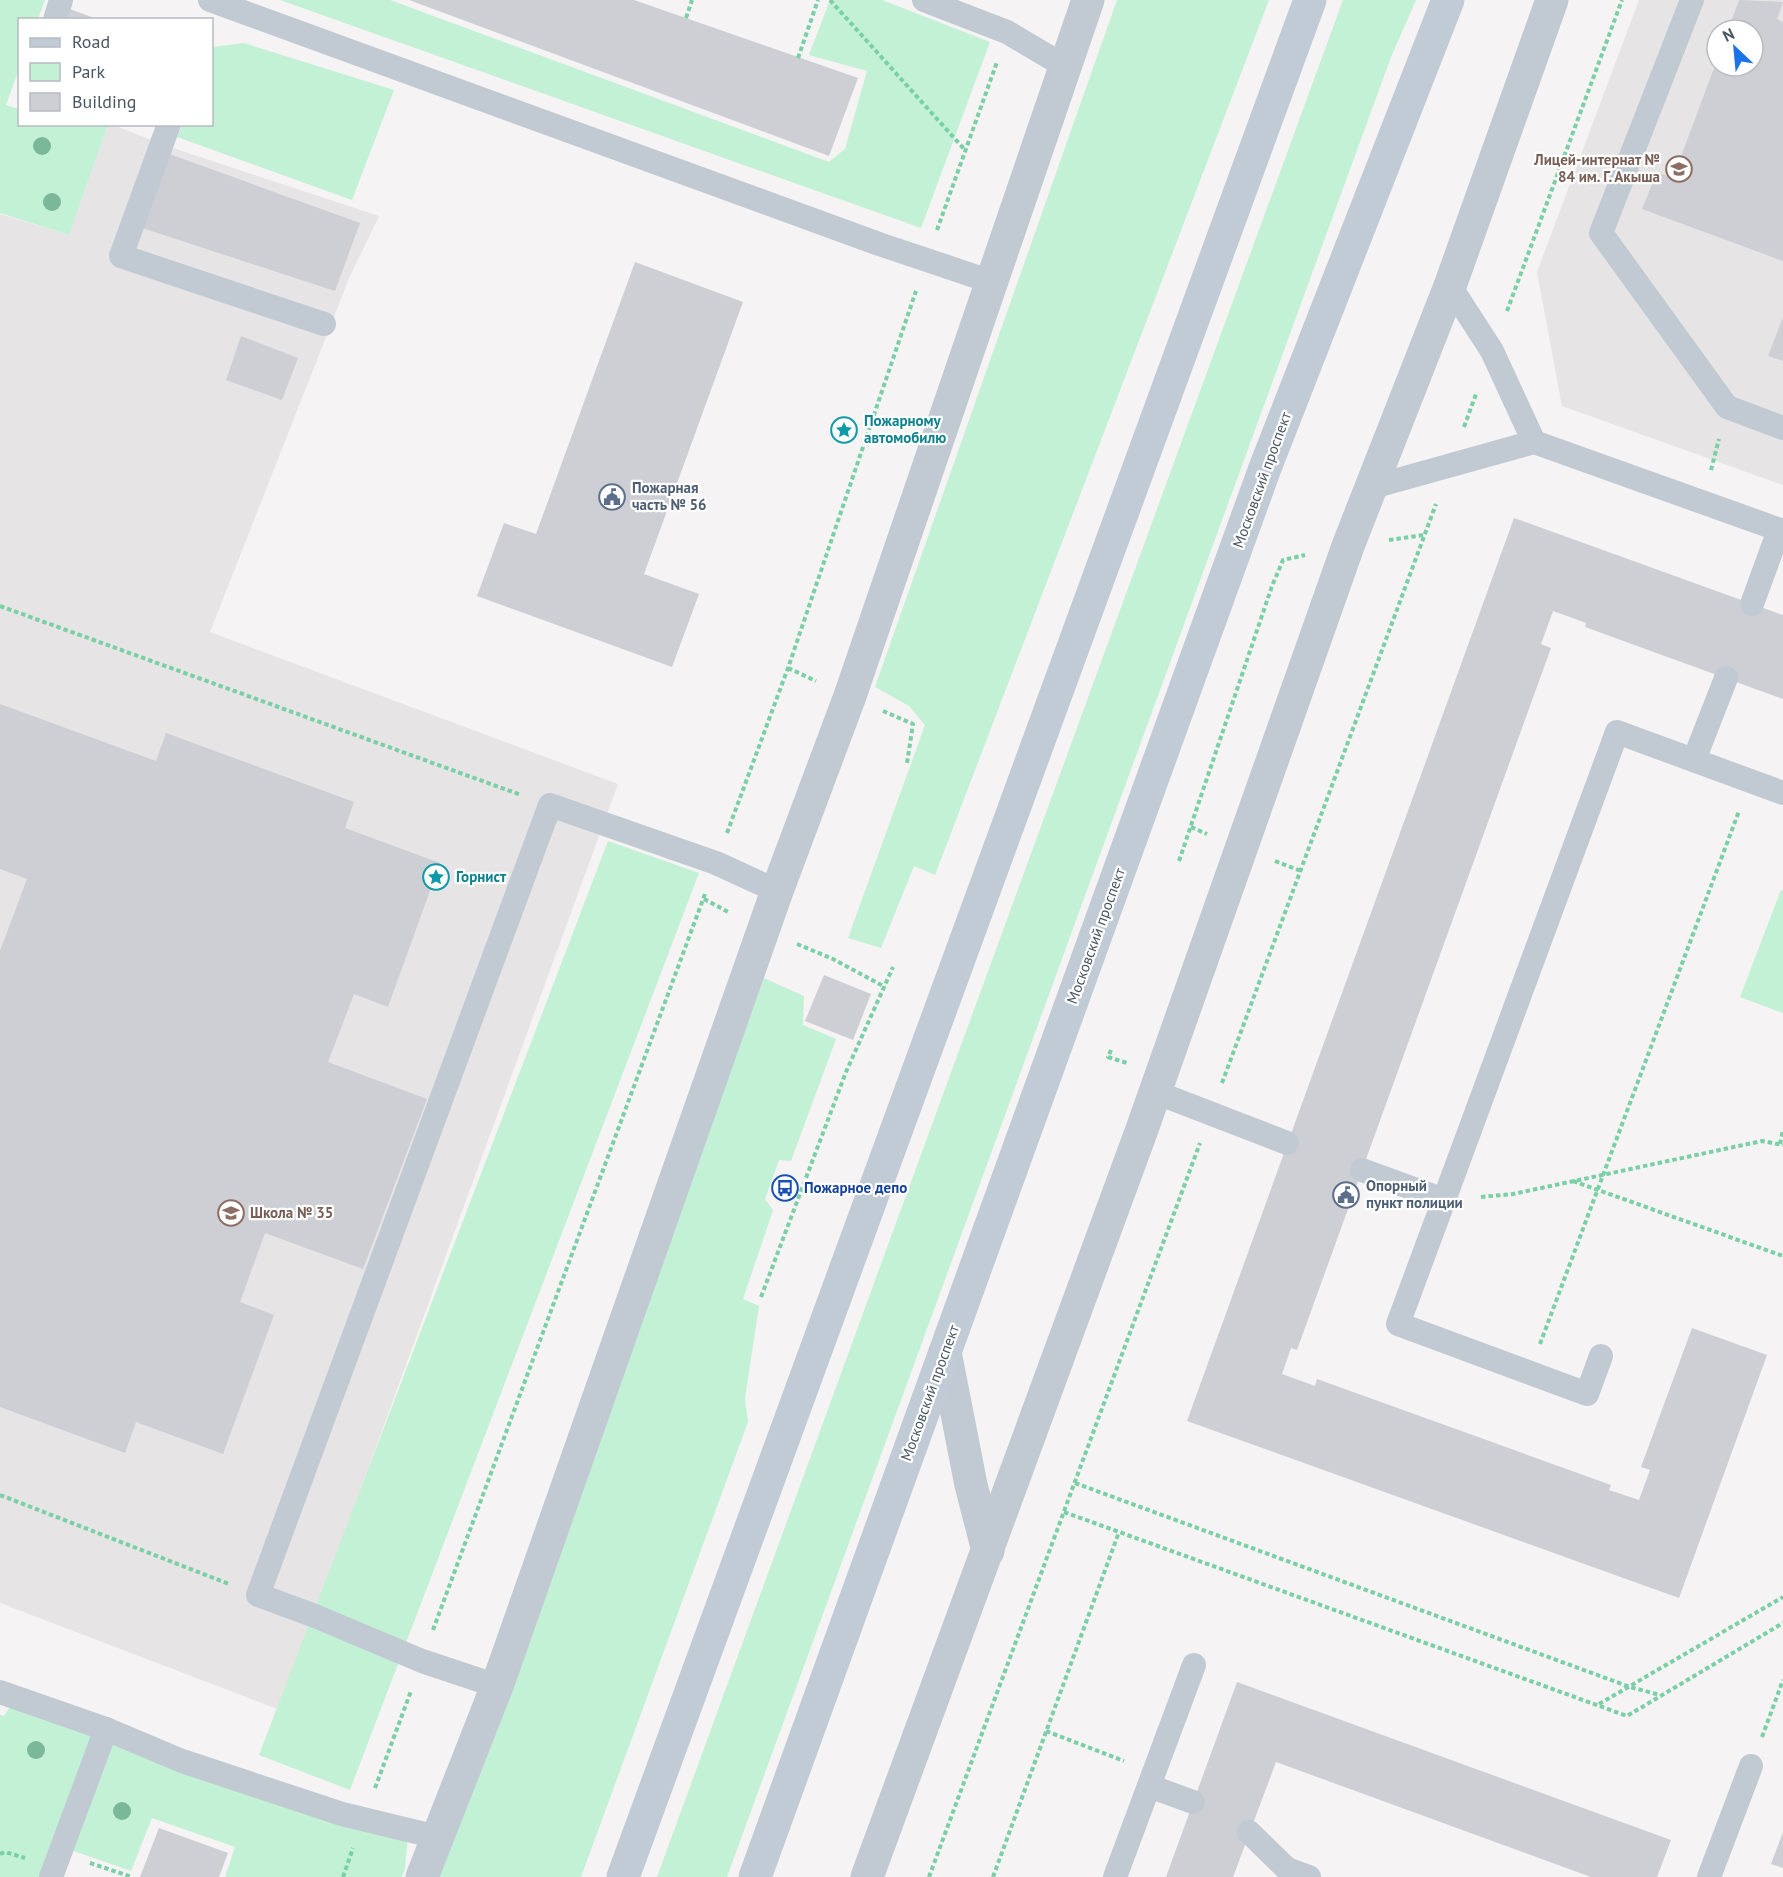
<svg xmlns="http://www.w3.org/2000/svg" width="1783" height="1877" font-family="'PT Sans',sans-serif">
	<rect width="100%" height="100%" fill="#f5f3f3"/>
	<g fill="#e6e4e5" fill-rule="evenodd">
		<path d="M1639 0H1783V485L1562 406 1537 272ZM1717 30H1753V66H1717Z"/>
		<path d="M111 124 161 144 379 216 350 276 210 632 618 784 280 1710 0 1603V214L69 235 108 125Z"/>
	</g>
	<g fill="#c3f1d5">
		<path d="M0 0H45L38 19 20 20 19 69 6 105 19 109 20 124 108 125 69 235 0 213Z"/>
		<path d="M280 0H390L829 162 845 149 867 71 809 55 830 0H882L990 42 921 228Z"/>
		<path d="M1117 0H1269L935 875 914 866 881 948 848 938 925 725 909 706 875 687Z"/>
		<path d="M1343 0H1416L1391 57 727 1877H657Z"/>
		<path d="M244 43 394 90 352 200 177 137 182 125 212 124 213 47Z"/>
		<path d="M608 841 699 873 350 1790 259 1755Z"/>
		<path d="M1781 890 1783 891V1013L1740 997Z"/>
		<path d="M764 978 804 996 803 1025 836 1039 791 1161 779 1160 765 1199 773 1210 743 1299 759 1306 745 1398 748 1422 581 1877H437Z"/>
		<path d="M13 1702 100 1735 44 1877H0V1715L4 1716Z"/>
		<path d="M109 1738 408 1836 405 1868 402 1877H225L235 1847 152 1818 131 1871 68 1849Z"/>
	</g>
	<g fill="#cdcfd5">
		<path d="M409 0H634L858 78 829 156Z"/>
		<path d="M1739 0 1783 2 1777 19 1783 22V261L1642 209 1657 172 1673 178 1717 60V66H1753V30H1728Z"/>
		<path d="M67 8 97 19V20H63Z"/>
		<path d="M161 151 360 223 335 291 136 226Z"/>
		<path d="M635 262 743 302 644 574 699 594 672 667 477 596 504 523 536 534Z"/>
		<path d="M1783 317V361L1768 356Z"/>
		<path d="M241 336 298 358 282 400 226 380Z"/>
		<path d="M1514 518 1783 615V699L1585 627 1586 623 1553 611 1541 644 1551 648 1297 1350 1291 1348 1282 1374 1315 1386 1317 1379 1611 1485 1609 1490 1639 1500 1650 1470 1641 1467 1692 1328 1767 1355 1679 1598 1187 1421Z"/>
		<path d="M0 704 156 761 166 733 354 802 345 828 440 863 388 1007 354 994 328 1062 427 1099 363 1269 265 1233 240 1302 274 1315 223 1454 136 1422 125 1453 0 1407V951L27 879 0 869Z"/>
		<path d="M824 975 871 994 853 1040 805 1021Z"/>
		<path d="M1237 1682 1671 1840 1657 1877H1591L1276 1762 1233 1877H1166Z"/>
		<path d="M159 1828 228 1853 219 1877H140Z"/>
		<path d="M1783 1832V1868L1771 1864Z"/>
	</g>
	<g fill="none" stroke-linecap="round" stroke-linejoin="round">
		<g stroke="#7ad0a6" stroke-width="4" stroke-dasharray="4.5 3" stroke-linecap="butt">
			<path d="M830 0 965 150"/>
			<path d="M686 18 692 0"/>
			<path d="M798 58 818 0"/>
			<path d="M937 230 997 62"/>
			<path d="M1507 311 1622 0"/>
			<path d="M1464 427 1476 394"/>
			<path d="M1711 470 1719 439"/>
			<path d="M1389 540 1424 535"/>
			<path d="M0 606 521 795"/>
			<path d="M788 668 816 681"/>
			<path d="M883 711 913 724 907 763"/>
			<path d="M1191 827 1207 834"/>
			<path d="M727 833 788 668 916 291"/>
			<path d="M1179 861 1272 586 1283 560 1305 555"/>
			<path d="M1275 861 1301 871"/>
			<path d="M704 899 730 913"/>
			<path d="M797 944 833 959 885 987"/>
			<path d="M1111 1050 1108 1057 1127 1063"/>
			<path d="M1222 1083 1436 504"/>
			<path d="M1780 1144 1783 1130"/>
			<path d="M1573 1181 1783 1256"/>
			<path d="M1481 1197 1513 1194 1762 1141 1783 1145"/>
			<path d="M761 1297 846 1072 893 967"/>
			<path d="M1540 1344 1739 811"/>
			<path d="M1075 1483 1630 1687 1660 1695"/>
			<path d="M0 1495 229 1584"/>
			<path d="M1064 1512 1627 1716 1783 1623"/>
			<path d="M433 1630 705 894"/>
			<path d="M1599 1704 1783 1597"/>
			<path d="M1046 1731 1124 1761"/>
			<path d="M1762 1737 1783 1680"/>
			<path d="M375 1788 411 1691"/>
			<path d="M0 1854 5 1852 25 1858"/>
			<path d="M90 1863 132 1877"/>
			<path d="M343 1877 353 1848"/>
			<path d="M929 1877 1200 1143"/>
			<path d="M993 1877 1119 1532"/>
		</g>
		<g stroke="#c1cad2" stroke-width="24">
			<path d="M210 0 879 244 992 282"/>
			<path d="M924 0 1007 32 1066 67"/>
			<path d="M1692 0 1601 233 1727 407 1783 428"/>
			<path d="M55 20 61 0"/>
			<path d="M169 124 121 256 324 324"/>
			<path d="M1450 286 1492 351 1534 442"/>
			<path d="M1369 488 1534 442 1783 531"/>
			<path d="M1752 604 1779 530"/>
			<path d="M1694 760 1726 678"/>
			<path d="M1155 1092 1287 1143"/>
			<path d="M1362 1170 1444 1200 1617 732 1783 793"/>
			<path d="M1444 1200 1398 1324 1587 1394 1601 1356"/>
			<path d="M497 1686 422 1661 315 1616 258 1595 550 805 716 863 777 891"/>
			<path d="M0 1692 106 1729 182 1761 342 1814 437 1837"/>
			<path d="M1149 1786 1193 1802"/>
			<path d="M1249 1832 1287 1869 1309 1877"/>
			<path d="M51 1877 106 1729"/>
			<path d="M1115 1877 1194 1665"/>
			<path d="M1709 1877 1751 1766"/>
		</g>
		<g stroke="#c1cad2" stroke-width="33">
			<path d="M945 1352 971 1485 988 1551"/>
			<path d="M422 1877 497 1686 777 891 850 696 1088 0"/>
			<path d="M867 1877 1141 1132 1348 546 1450 286 1552 0"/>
		</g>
		<g stroke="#c1cbd6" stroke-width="33">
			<path d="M623 1877 1310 0"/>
			<path d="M755 1877 1265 468 1448 0"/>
		</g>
	</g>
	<g fill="#7bb799">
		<circle cx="42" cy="146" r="9"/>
		<circle cx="52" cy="202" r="9"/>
		<circle cx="36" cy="1750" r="9"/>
		<circle cx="122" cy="1811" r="9"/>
	</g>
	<defs>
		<g id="school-ring" transform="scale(1.35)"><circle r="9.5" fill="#fff" stroke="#8d6e63" stroke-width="1.5"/><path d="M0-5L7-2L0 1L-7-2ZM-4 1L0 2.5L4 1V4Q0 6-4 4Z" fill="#8d6e63"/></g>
		<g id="sight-ring" transform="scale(1.35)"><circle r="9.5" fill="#fff" stroke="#0f9aa8" stroke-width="1.5"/><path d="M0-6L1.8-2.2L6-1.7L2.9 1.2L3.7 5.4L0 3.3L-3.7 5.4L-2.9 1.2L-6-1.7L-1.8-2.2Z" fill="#0f9aa8"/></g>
		<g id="civic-ring" transform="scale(1.35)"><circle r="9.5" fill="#fff" stroke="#5c6f8a" stroke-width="1.5"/><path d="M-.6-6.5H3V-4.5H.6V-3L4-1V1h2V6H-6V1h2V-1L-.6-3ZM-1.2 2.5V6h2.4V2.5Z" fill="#5c6f8a"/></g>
		<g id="bus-ring" transform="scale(1.35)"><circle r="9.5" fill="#fff" stroke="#1a4fb4" stroke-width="1.5"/><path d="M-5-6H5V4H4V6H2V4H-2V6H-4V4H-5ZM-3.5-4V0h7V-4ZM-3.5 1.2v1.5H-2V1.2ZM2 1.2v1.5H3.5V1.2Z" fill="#1a4fb4"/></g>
	</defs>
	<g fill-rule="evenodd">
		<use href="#school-ring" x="1679" y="169"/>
		<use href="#sight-ring" x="844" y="430"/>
		<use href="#civic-ring" x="612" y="497"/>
		<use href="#sight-ring" x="436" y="877"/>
		<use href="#bus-ring" x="785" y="1188"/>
		<use href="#civic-ring" x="1346" y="1195"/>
		<use href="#school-ring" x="231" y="1213"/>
	</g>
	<g text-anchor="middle" stroke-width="4.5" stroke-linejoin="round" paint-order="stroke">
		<g font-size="15" font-weight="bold" fill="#785e54" stroke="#fff" text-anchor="end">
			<text x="1660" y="165">Лицей-интернат №<tspan x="1660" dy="17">84 им. Г. Акыша</tspan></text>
			<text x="250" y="1218" text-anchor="start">Школа № 35</text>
		</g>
		<g font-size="15" font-weight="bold" fill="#0d838f" stroke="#fff" text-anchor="start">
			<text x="864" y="426">Пожарному<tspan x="864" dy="17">автомобилю</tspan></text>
			<text x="456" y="882">Горнист</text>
		</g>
		<g font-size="15" fill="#4a5661" stroke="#fff">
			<text transform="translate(1262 480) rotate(-70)" y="5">Московский проспект</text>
			<text transform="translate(1096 936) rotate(-70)" y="5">Московский проспект</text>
			<text transform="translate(930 1393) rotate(-70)" y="5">Московский проспект</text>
		</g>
		<g font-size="15" font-weight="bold" fill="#4e5e75" stroke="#fff" text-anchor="start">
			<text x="632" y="493">Пожарная<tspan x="632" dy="17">часть № 56</tspan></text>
			<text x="1366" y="1191">Опорный<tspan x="1366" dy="17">пункт полиции</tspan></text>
		</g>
		<g font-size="15" font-weight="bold" fill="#164399" stroke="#fff" text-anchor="start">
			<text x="804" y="1193">Пожарное депо</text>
		</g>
	</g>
	<rect x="18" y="18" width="195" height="108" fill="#ffffff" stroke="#b7bbc0" stroke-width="1.5"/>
	<rect x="30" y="38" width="30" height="9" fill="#c1cbd6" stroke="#b7bbc0" stroke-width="1.5"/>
	<text x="72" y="48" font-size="18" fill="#4a5661">Road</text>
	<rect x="30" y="63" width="30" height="18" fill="#c3f1d5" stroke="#b7bbc0" stroke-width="1.5"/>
	<text x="72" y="78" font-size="18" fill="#4a5661">Park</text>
	<rect x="30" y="93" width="30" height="18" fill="#cdcfd5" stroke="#b7bbc0" stroke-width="1.5"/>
	<text x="72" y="108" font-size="18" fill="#4a5661">Building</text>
	<g transform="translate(1735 48) rotate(334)"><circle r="28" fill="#ffffff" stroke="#b7bbc0" stroke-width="1.5"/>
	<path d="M0-4.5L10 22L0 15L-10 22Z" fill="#1a73e8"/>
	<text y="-9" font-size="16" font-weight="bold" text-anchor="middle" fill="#4a5661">N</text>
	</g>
</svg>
